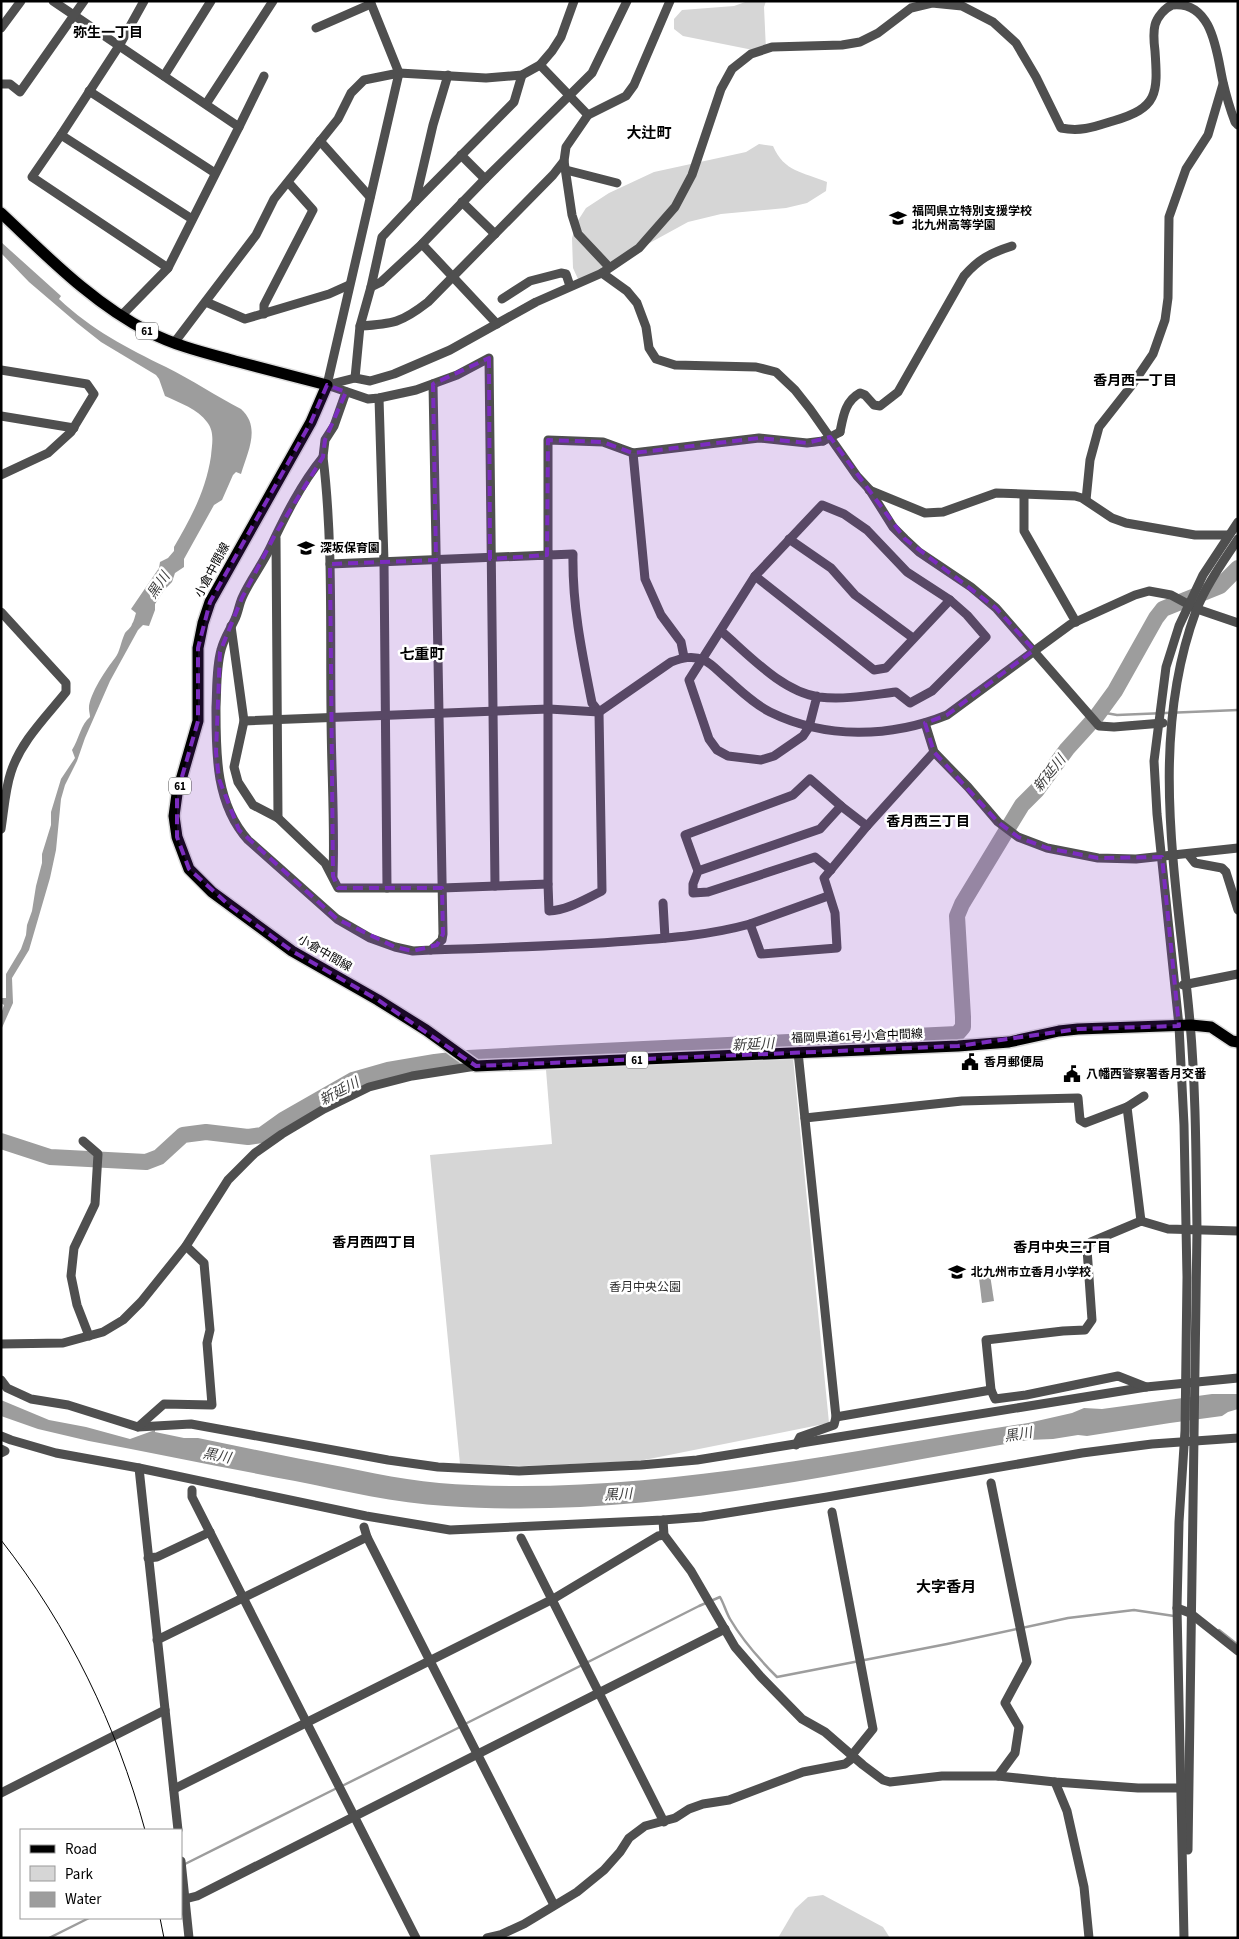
<svg xmlns="http://www.w3.org/2000/svg" width="1239" height="1939" font-family="'Source Sans 3','Noto Sans JP',sans-serif">
	<rect width="100%" height="100%" fill="#fff"/>
	<g fill="#d6d6d6">
		<path d="M748 1H766L764 7 766 50H753L683 36 674 29V19L682 10 734 6Z"/>
		<path d="M759 144 773 146C784 172 803 172 827 182L826 191 807 203 786 208 721 214 688 222 646 245 605 276 578 279 573 268 572 238 577 222 586 208 609 193 654 172 746 152Z"/>
		<path d="M793 1058 829 1423 639 1461 524 1466 460 1464 430 1155 552 1144 546 1070Z"/>
		<path d="M823 1895 883 1927 890 1938H778L795 1909 808 1897Z"/>
	</g>
	<g fill="#9d9d9d">
		<path d="M1 242 61 296 59 299C92 330 127 348 166 367 192 380 216 396 241 409 261 427 248 451 241 474L236 472 233 475 222 500 214 505 184 559V567L175 573 172 582 165 589 155 604V610L149 626 143 625 138 630 110 681 85 738 77 761 65 785 61 799 56 850 50 878 29 950 12 978 13 1003 1 1030V1014L4 1005 1 1003V998H6V974L21 949 26 935 27 925 32 911 36 886 42 863V854L51 825V812L61 779 75 758 72 750C79 739 81 724 90 717 90 714 89 712 89 709 88 696 107 668 115 658 120 652 121 641 125 633 127 630 131 628 132 624 134 621 135 616 136 613L131 609 159 568 160 562 168 558 174 551V547C191 518 206 490 211 456 212 444 215 432 207 422 198 409 180 403 165 396L159 379 156 375 101 342 77 323 29 282 1 253Z"/>
		<path d="M989 1268 994 1301 982 1303 978 1270Z"/>
		<path d="M1212 1394H1238V1409L1228 1412 1222 1416 1170 1423 1087 1436 1078 1435 1053 1439 1028 1440C836 1473 642 1520 446 1506 395 1503 345 1491 295 1481 226 1468 158 1454 89 1441L38 1429 1 1416V1400L49 1420 86 1427 130 1439 155 1430V1432L184 1438H198C246 1448 294 1458 343 1467 386 1476 428 1484 472 1485 660 1493 844 1451 1028 1423L1072 1413 1084 1408 1102 1409Z"/>
	</g>
	<g fill="none" stroke-linecap="round" stroke-linejoin="round">
		<g stroke="#9d9d9d" stroke-width="2.5">
			<path d="M1100 712 1117 715 1238 710"/>
			<path d="M1219 1630 1238 1645"/>
			<path d="M465 1724 699 1606 720 1597C724 1604 726 1612 730 1619 743 1641 759 1659 777 1677L947 1644 1068 1618 1134 1610 1174 1616"/>
			<path d="M342 1786 460 1727"/>
			<path d="M183 1865 337 1788"/>
			<path d="M49 1938 89 1918"/>
		</g>
		<path stroke="#9d9d9d" stroke-width="16" d="M1 1141 50 1157 146 1162 159 1157 183 1135 206 1132 248 1137 262 1135 283 1120 353 1080 388 1070 435 1062 468 1058 560 1053 957 1034 963 1027V1017L957 916 962 904 1022 805 1037 790 1067 749 1096 717 1115 691 1156 618 1163 609 1220 586 1238 568"/>
		<g stroke="#dbdbdb" stroke-width="14">
			<path id="major" d="M1 213C47 256 92 303 149 332 176 346 206 353 235 361 265 369 296 377 327 385L311 422 210 602 203 623 198 648V721L177 794 174 816 177 837 189 869 212 892 292 951 378 1000 426 1030 476 1066 958 1046 1009 1042 1059 1031 1078 1029 1191 1025 1211 1027 1232 1041 1238 1042"/>
		</g>
		<g stroke="#4f4f4f" stroke-width="9">
			<path d="M53 1 239 127 168 268 121 316"/>
			<path d="M144 1 119 46 61 135 192 219"/>
			<path d="M1 28 21 1"/>
			<path d="M316 28 371 4"/>
			<path d="M540 65 588 115"/>
			<path d="M448 75 433 125 415 202 514 102 522 75"/>
			<path d="M164 76 211 1"/>
			<path d="M1 84H10L20 92 84 1"/>
			<path d="M89 91 215 173"/>
			<path d="M206 104 273 1"/>
			<path d="M239 127 264 76"/>
			<path d="M61 135 32 177 168 268"/>
			<path d="M320 141 370 197"/>
			<path d="M461 155 485 179"/>
			<path d="M564 161 572 215 578 234 609 267"/>
			<path d="M566 170 617 183"/>
			<path d="M462 202 495 234"/>
			<path d="M422 244 497 324"/>
			<path d="M602 273 627 291 637 303 646 327 649 348 656 359 675 365 756 367 776 372 795 390 810 409 857 476 869 489 893 527 905 539 919 552 971 587 996 608 1099 726 1114 727 1163 723"/>
			<path d="M371 287 381 282 422 244 485 179 592 73 627 1"/>
			<path d="M502 299 530 281 561 273 566 274 570 286"/>
			<path d="M206 302 245 319 329 294 349 285"/>
			<path d="M264 314V305L313 210 288 182"/>
			<path d="M360 326C393 324 401 323 428 302L553 175 564 161 566 147 588 115 626 96 634 85 670 1"/>
			<path d="M174 343 256 235 274 199 338 119 351 93 364 80 399 73 486 78 522 75 540 65 552 51 561 37 574 1"/>
			<path d="M1 370 87 384 94 394 71 432 48 453 1 475"/>
			<path d="M355 378 360 326 371 287 382 237 415 202"/>
			<path d="M327 385 355 378 370 381 394 374 450 350 536 302 602 273 639 248 675 207 692 175 721 89 732 69 751 54 772 47 842 45 860 42 878 33 911 8 932 3 962 6 993 22 1016 43 1036 77 1061 128C1081 132 1094 127 1113 121 1158 108 1158 94 1155 51 1154 43 1153 33 1155 25 1157 17 1165 8 1172 5 1214 0 1217 57 1223 82 1226 95 1230 109 1235 122L1238 125"/>
			<path d="M327 385 368 399 379 398 416 390 457 375 489 358 495 886"/>
			<path d="M327 385 399 73 370 1"/>
			<path d="M379 398 384 562 387 888"/>
			<path d="M1 416 74 428"/>
			<path d="M840 432C843 417 845 401 860 393L865 395 874 405 880 406 898 392 964 276C979 259 990 253 1012 246"/>
			<path d="M633 453 645 579 661 615 681 642 684 657"/>
			<path d="M323 457C301 484 285 516 270 548 262 565 250 580 242 598 239 605 238 613 235 619 230 630 224 638 221 650 216 668 217 689 216 707 216 753 215 803 248 840L337 919 370 938 395 947 413 951 431 950 442 940 443 934 433 384"/>
			<path d="M869 490 925 513 943 512 996 493 1075 496 1082 498 1112 518 1126 523 1195 535H1228"/>
			<path d="M1024 495V531L1076 622"/>
			<path d="M1086 500 1090 460 1099 427 1132 385 1153 354 1165 320 1168 298 1169 217 1186 169 1208 135 1223 84"/>
			<path d="M276 538 278 818"/>
			<path d="M789 539 831 568 855 595 913 638"/>
			<path d="M330 564 573 554C572 605 582 653 592 703L599 712 602 891C585 899 568 910 549 911L548 884V440L603 442 633 453 759 438 807 443 823 441"/>
			<path d="M755 576 874 670 886 668 950 600"/>
			<path d="M1 612 66 683V692C46 717 21 741 11 772 5 790 4 810 1 829"/>
			<path d="M231 626 244 721 234 767 238 782 253 805 278 818 325 863 338 888H442L548 884"/>
			<path d="M721 631C748 654 782 692 819 697 845 700 871 695 896 692L910 703 932 691 986 637 967 615 950 600 907 572 867 530 844 514 822 505 755 576 689 680 709 739 717 750 728 756 761 760 774 756 803 736 809 727 817 696"/>
			<path d="M244 721 549 709 599 712 671 662C682 658 692 655 704 660 712 664 718 671 725 677 739 689 752 703 770 712 825 739 890 738 947 715L1071 624 1135 595 1149 591 1171 595 1197 609 1238 623"/>
			<path d="M925 723 934 752 968 787 998 822 1018 837 1047 848 1098 858 1136 859 1238 848"/>
			<path d="M1188 854 1195 863 1222 868 1226 872 1238 910"/>
			<path d="M831 870 815 857 708 892 693 893V884L698 871 820 829 841 806 867 826"/>
			<path d="M698 871 685 835 793 795 810 779 841 806"/>
			<path d="M333 876C335 821 331 766 331 710 330 626 333 540 323 457L325 440 334 426 346 392"/>
			<path d="M663 903 665 938"/>
			<path d="M750 924 828 896"/>
			<path d="M431 950C497 948 563 946 629 941 671 938 710 935 750 924L761 954 837 948 835 913 824 878 867 826 934 752"/>
			<path d="M1183 985 1238 974"/>
			<path d="M1127 1107 1141 1221"/>
			<path d="M805 1118 962 1101 1078 1098 1080 1120 1085 1123 1127 1107 1144 1096"/>
			<path d="M83 1141 98 1154 95 1204 74 1248 71 1276 77 1305 89 1336"/>
			<path d="M1 1344 63 1343 103 1332 123 1320 141 1302 186 1246 228 1180 255 1153 282 1134 324 1109 369 1087 412 1076 476 1066"/>
			<path d="M1 1380 7 1388 31 1399 68 1405 138 1427 191 1424 388 1460 438 1467 519 1471 641 1465 697 1460 1146 1387 1238 1378"/>
			<path d="M1146 1387 1118 1376 1026 1395 995 1399 991 1390 986 1340 1063 1331 1085 1330 1092 1320 1087 1249 1091 1242 1141 1221 1168 1229 1238 1231"/>
			<path d="M836 1417 991 1390"/>
			<path d="M138 1427 164 1404 212 1405 207 1343 210 1330 204 1263 186 1246"/>
			<path d="M1 1436 11 1440 56 1453 139 1468 366 1516 450 1530 663 1520 702 1517 827 1497 1082 1453 1152 1444 1238 1438"/>
			<path d="M796 1445 800 1437 834 1425 836 1417 798 1052"/>
			<path d="M1 1449 5 1451 1 1453"/>
			<path d="M139 1468 178 1830"/>
			<path d="M991 1483 1027 1662 1005 1703 1019 1727 1015 1753 998 1776"/>
			<path d="M192 1490V1497L416 1938"/>
			<path d="M832 1512 873 1729 852 1755"/>
			<path d="M663 1520 664 1535 691 1571 735 1647 761 1677 802 1719 825 1732 863 1765 883 1780 890 1782 942 1776H998L1055 1782 1138 1788H1180"/>
			<path d="M364 1527 367 1537 554 1905"/>
			<path d="M521 1538 664 1822"/>
			<path d="M148 1558 157 1557 210 1532"/>
			<path d="M1177 1608 1190 1613 1238 1651"/>
			<path d="M157 1640 367 1537"/>
			<path d="M1055 1782 1067 1811 1084 1887 1089 1938"/>
			<path d="M174 1789 553 1599 658 1536 664 1535"/>
			<path d="M1 1793 165 1710"/>
			<path d="M1188 1850 1197 1230C1196 1161 1196 1091 1190 1022 1178 886 1147 743 1196 611 1206 585 1223 562 1238 539"/>
			<path d="M181 1861 189 1938"/>
			<path d="M185 1899 197 1896 725 1629"/>
			<path d="M487 1938 500 1935 524 1924 577 1892 604 1870 620 1852 629 1838 645 1826 675 1818 689 1809 703 1804 729 1800 803 1772 845 1764 854 1757"/>
			<path d="M1184 1938 1177 1608 1179 1522 1185 1431 1187 1277 1184 1125 1179 1026 1157 814 1154 761 1166 667 1179 626 1203 575 1238 522"/>
		</g>
		<use href="#major" stroke="#000" stroke-width="11"/>
		<g stroke="#000" stroke-width="1">
			<path d="M1 1540C69 1627 116 1724 145 1830"/>
			<path d="M160 1918 164 1938"/>
		</g>
		<path stroke="#4f4f4f" stroke-width="9" d="M823 441 840 432"/>
	</g>
	<path fill="#7b2cbf" fill-opacity="0.2" stroke="#7b2cbf" stroke-width="4" stroke-dasharray="10 6" stroke-linejoin="round" d="M489 358 490 559 547 555 548 440 603 442 633 453 759 438 807 443 830 437 905 539 996 608 1034 650 947 715 925 723 934 752 998 822 1018 837 1047 848 1098 858 1162 857 1179 1026 1078 1029 958 1046 476 1066 378 1000 292 951 230 906 189 869 177 837V794L198 721V648L210 602 311 422 327 385 346 392 325 440 323 457 276 533 242 598 220 652 216 752 219 779 239 830 337 919 395 947 413 951 437 945 443 934 442 888H338L333 876 330 564 436 560 433 384Z"/>
	<defs>
		<g id="school-bare" transform="scale(1.35)"><path d="M0-5L7-2L0 1L-7-2ZM-4 1L0 2.5L4 1V4Q0 6-4 4Z" fill="#000" stroke="#fff" stroke-width="2.5" paint-order="stroke"/></g>
		<g id="civic-bare" transform="scale(1.35)"><path d="M-.6-6.5H3V-4.5H.6V-3L4-1V1h2V6H-6V1h2V-1L-.6-3ZM-1.2 2.5V6h2.4V2.5Z" fill="#000" stroke="#fff" stroke-width="2.5" paint-order="stroke"/></g>
	</defs>
	<g fill-rule="evenodd">
		<use href="#school-bare" x="898" y="218"/>
		<use href="#school-bare" x="306" y="548"/>
		<use href="#civic-bare" x="970" y="1062"/>
		<use href="#civic-bare" x="1072" y="1074"/>
		<use href="#school-bare" x="957" y="1272"/>
	</g>
	<g text-anchor="middle" stroke-width="5" stroke-linejoin="round" paint-order="stroke">
		<g fill="#fff" stroke="#4c4c4c" stroke-width="1">
			<rect x="136" y="322.5" width="22" height="17" rx="4"/>
			<rect x="169" y="777.5" width="22" height="17" rx="4"/>
			<rect x="626" y="1051.5" width="22" height="17" rx="4"/>
		</g>
		<g font-size="11" font-weight="bold" fill="#000">
			<text x="147" y="335">61</text>
			<text x="180" y="790">61</text>
			<text x="637" y="1064">61</text>
		</g>
		<g font-size="12" font-weight="bold" fill="#000" stroke="#fff" text-anchor="start">
			<text x="912" y="215">福岡県立特別支援学校<tspan x="912" dy="14">北九州高等学園</tspan></text>
			<text x="320" y="552">深坂保育園</text>
			<text x="984" y="1066">香月郵便局</text>
			<text x="1086" y="1078">八幡西警察署香月交番</text>
			<text x="971" y="1276">北九州市立香月小学校</text>
		</g>
		<g font-size="12" fill="#000" stroke="#fff">
			<text transform="translate(212 570) rotate(-62)" y="4">小倉中間線</text>
			<text transform="translate(325 953) rotate(30)" y="4">小倉中間線</text>
			<text transform="translate(857 1036) rotate(-2)" y="4">福岡県道61号小倉中間線</text>
		</g>
		<g font-size="12" fill="#2d2d2d" stroke="#fff">
			<text x="645" y="1291">香月中央公園</text>
		</g>
		<g font-size="14" font-weight="bold" fill="#000" stroke="#fff">
			<text x="108" y="37">弥生一丁目</text>
			<text x="1135" y="385">香月西一丁目</text>
			<text x="928" y="826">香月西三丁目</text>
			<text x="374" y="1247">香月西四丁目</text>
			<text x="1062" y="1252">香月中央三丁目</text>
		</g>
		<g font-size="14" font-style="italic" fill="#3e3e3e" stroke="#fff">
			<text transform="translate(158 585) rotate(-56)" y="5">黒川</text>
			<text transform="translate(1049 773) rotate(-51)" y="5">新延川</text>
			<text transform="translate(753 1044) rotate(-3)" y="5">新延川</text>
			<text transform="translate(339 1091) rotate(-28)" y="5">新延川</text>
			<text transform="translate(1018 1434) rotate(-9)" y="5">黒川</text>
			<text transform="translate(217 1455) rotate(11)" y="5">黒川</text>
			<text transform="translate(618 1494) rotate(-3)" y="5">黒川</text>
		</g>
		<g font-size="15" font-weight="bold" fill="#000" stroke="#fff">
			<text x="649" y="138">大辻町</text>
			<text x="422" y="659">七重町</text>
			<text x="946" y="1592">大字香月</text>
		</g>
	</g>
	<rect width="1239" height="1939" fill="none" stroke="#000000" stroke-width="5"/>
	<rect x="20" y="1829" width="162" height="90" fill="#ffffff" stroke="#999999"/>
	<rect x="30" y="1845" width="25" height="8" fill="#000000" stroke="#999999"/>
	<text x="65" y="1854" font-size="15" fill="#000000">Road</text>
	<rect x="30" y="1866" width="25" height="15" fill="#d6d6d6" stroke="#999999"/>
	<text x="65" y="1879" font-size="15" fill="#000000">Park</text>
	<rect x="30" y="1892" width="25" height="15" fill="#9d9d9d" stroke="#999999"/>
	<text x="65" y="1904" font-size="15" fill="#000000">Water</text>
</svg>
